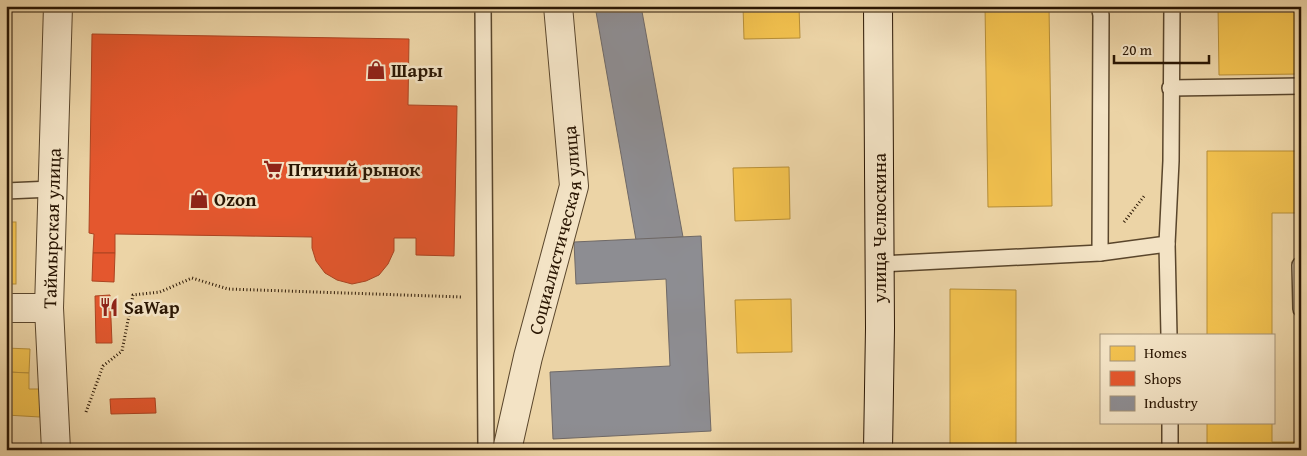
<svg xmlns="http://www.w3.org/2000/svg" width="1307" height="456" font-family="'Gentium Book Plus',serif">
	<rect width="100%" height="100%" fill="#ecd4a6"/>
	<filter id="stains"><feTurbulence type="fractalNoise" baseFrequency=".004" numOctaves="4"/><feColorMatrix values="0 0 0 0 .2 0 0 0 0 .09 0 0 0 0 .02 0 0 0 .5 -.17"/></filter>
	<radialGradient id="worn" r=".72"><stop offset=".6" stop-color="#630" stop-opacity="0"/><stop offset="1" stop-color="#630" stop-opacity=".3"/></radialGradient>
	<g fill="#f2c14e" stroke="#b68e38">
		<path d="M743 6H799L800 38 744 39Z"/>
		<path d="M985 6H1049L1052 206 988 207Z"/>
		<path d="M1218 6H1301V74L1219 75Z"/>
		<path d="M1207 151H1301V213H1272V335H1207Z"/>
		<path d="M789 167 790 219 735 221 733 168Z"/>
		<rect x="6" y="222" width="10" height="62"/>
		<path d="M950 289 1016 290V446H1141V450H950Z"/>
		<path d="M791 299 792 352 737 353 735 300Z"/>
		<path d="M6 348 30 349 29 373 8 372 6 389Z"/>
		<path d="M8 372 29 373V389H41L40 417 6 415Z"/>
		<path d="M1207 422H1272V442H1301V450H1207Z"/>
	</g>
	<g fill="#e4572e" stroke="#ac4421">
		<path d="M92 34 409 39 408 105 457 106 454 256 416 255V238H394V251L388 264 379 275 366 281 352 284 337 280 325 273 316 261 312 248V237L115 234V253H93L94 234 89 233Z"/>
		<path d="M93 253H115L114 282 92 281Z"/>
		<path d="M110 295 112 343H96L95 296Z"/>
		<path d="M155 398 156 413 111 414 110 399Z"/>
	</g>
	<g fill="#8d8d92" stroke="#6f6967">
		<path d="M595 6H641L683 237 636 240Z"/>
		<path d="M701 236 711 431 553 439 550 372 670 366 666 279 576 284 574 242Z"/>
	</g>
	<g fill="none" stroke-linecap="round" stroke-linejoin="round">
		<g stroke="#5a462c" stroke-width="18">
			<g id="service">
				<path d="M483 6 486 450"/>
				<path d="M1099 6 1101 15 1100 253"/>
				<path d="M1170 88 1301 86"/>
				<path d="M6 191 52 189"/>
				<path d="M880 264 1100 253 1167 244"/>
				<path d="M1300 265 1301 309"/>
				<path d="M1169 335 1167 244 1171 161 1172 6"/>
				<path d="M1170 422V450"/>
			</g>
		</g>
		<g stroke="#5a462c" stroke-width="30">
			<g id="minor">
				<path d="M6 308H49"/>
				<path id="s1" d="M56 450 49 308 58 6"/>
				<path id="s2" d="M507 450 528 357 574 186 558 6"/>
			</g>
		</g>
		<g stroke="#2a1603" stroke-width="30">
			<path id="secondary" d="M878 450 880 328 878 6"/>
		</g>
		<g stroke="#2a1603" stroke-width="3" stroke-dasharray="1 2.5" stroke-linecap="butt">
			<path d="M1124 222 1145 195"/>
			<path d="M86 412 103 366 122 351 133 295 160 292 192 278 228 289 462 297"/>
		</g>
		<use href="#service" stroke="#f3e3c5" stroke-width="15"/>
		<use href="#minor" stroke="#f3e3c5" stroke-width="28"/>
		<use href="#secondary" stroke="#f3e3c5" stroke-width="28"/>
	</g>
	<defs>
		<g id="shop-bare" transform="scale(1.5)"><path d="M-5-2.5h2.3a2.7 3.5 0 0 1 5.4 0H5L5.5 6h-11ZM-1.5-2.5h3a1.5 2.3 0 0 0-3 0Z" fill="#8f2418" stroke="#f3e3c5" stroke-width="2.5" paint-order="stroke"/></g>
		<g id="supermarket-bare" transform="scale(1.5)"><path d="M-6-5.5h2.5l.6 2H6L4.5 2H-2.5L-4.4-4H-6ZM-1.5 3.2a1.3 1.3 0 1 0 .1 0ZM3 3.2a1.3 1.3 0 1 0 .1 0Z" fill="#8f2418" stroke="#f3e3c5" stroke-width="2.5" paint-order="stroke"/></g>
		<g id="restaurant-bare" transform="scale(1.5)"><path d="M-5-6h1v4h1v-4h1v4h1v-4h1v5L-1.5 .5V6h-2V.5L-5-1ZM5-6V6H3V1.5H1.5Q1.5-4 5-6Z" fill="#8f2418" stroke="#f3e3c5" stroke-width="2.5" paint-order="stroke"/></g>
	</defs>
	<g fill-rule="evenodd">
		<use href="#shop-bare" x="376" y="70"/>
		<use href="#supermarket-bare" x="273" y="169"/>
		<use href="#shop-bare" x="199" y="199"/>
		<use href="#restaurant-bare" x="109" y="307"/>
	</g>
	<g text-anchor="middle" stroke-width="5" stroke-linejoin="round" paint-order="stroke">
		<g font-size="19" font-weight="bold" fill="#2a1603" stroke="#f3e3c5" text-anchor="start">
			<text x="391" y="77">Шары</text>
			<text x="288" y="176">Птичий рынок</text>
			<text x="214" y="206">Ozon</text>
			<text x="124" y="314">SaWap</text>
		</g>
		<g font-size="19" fill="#2a1603" stroke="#f3e3c5">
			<text dy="7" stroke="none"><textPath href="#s1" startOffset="222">Таймырская улица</textPath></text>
			<text transform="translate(879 228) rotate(-90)" y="7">улица Челюскина</text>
			<text dy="7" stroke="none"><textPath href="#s2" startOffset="226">Социалистическая улица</textPath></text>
		</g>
	</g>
	<rect width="1307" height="456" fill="none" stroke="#ecd4a6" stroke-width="25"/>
	<rect x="8" y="8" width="1292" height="441" fill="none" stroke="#2a1603" stroke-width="2.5"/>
	<rect x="12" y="12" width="1282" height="431" fill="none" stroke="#2a1603"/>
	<rect x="1100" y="334" width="175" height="90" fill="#f3e3c5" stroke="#a39177"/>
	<rect x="1110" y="346" width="25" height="15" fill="#f2c14e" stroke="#a39177"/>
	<text x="1144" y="358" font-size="15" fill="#2a1603">Homes</text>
	<rect x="1110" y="371" width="25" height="15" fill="#e4572e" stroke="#a39177"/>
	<text x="1144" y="384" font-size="15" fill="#2a1603">Shops</text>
	<rect x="1110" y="396" width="25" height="15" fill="#8d8d92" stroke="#a39177"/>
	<text x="1144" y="408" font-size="15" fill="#2a1603">Industry</text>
	<path d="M1114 55v8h95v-8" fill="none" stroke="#2a1603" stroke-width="2.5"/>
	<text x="1122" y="55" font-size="15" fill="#2a1603" stroke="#f3e3c5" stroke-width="4" paint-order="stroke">20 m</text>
	<rect width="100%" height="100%" filter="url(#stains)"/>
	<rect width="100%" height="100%" fill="url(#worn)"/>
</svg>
